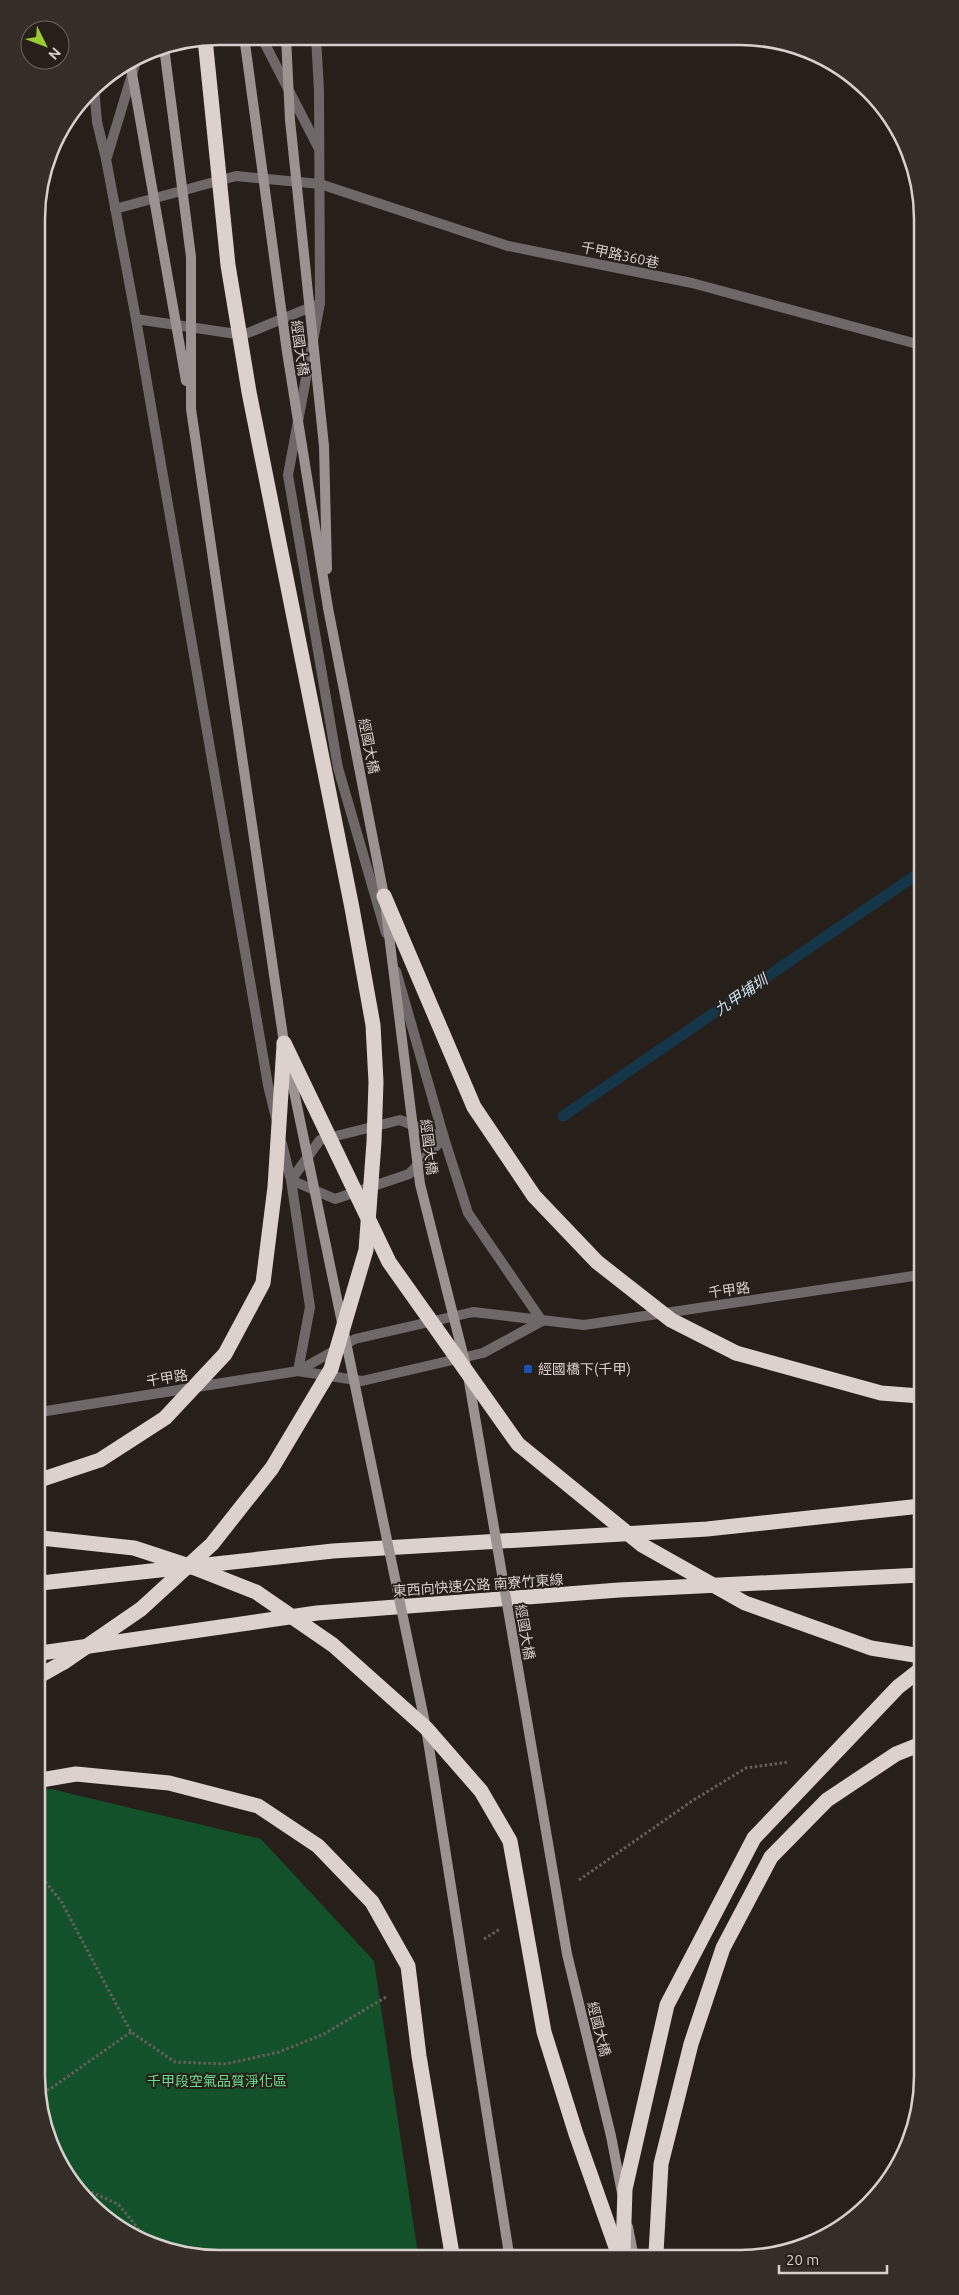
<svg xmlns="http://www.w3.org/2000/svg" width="959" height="2295" font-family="Ubuntu,'Noto Sans TC',sans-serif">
	<rect width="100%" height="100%" fill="#261f1a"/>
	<path fill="#125129" d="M51 1789 261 1839 374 1961 418 2254 183 2255 138 2240 90 2205 61 2167 42 2123 41 1790Z"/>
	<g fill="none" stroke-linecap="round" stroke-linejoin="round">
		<path stroke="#153649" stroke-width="11" d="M563 1116 919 873"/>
		<g stroke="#665f5b" stroke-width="3" stroke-dasharray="2.5 2.5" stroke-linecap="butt">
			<path d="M42 1878 61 1901 131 2032 175 2062 226 2064 279 2052 324 2034 386 1997"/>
			<path d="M579 1880 692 1801 746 1768 789 1762"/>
			<path d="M484 1939 500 1929"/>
			<path d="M42 2092 50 2089 131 2032"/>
			<path d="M73 2184 118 2204 152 2245"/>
		</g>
		<path stroke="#6e6968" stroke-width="10" d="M320 184 508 246 692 283 917 344"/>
		<g stroke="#6e6968" stroke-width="10">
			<path d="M263 37 264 42 318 147"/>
			<path d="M316 37 319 91 320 303 288 475 338 768 386 933"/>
			<path d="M94 87 97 122 106 159 136 319 268 1085 276 1118"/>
			<path d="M107 157 137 58"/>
			<path d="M115 209 236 176 320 184"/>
			<path d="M136 319 243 335 316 305"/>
			<path d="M396 971 444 1138 468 1213 542 1321"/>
			<path d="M400 1120 444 1138 409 1174 335 1199 291 1180 320 1140Z"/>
			<path d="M282 1144 291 1180 310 1307 298 1371"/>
			<path d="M298 1371 355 1339 473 1312 584 1325 920 1275"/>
			<path d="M40 1412 298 1371 362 1381 483 1353 542 1321"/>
		</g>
		<path stroke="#9b9391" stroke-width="10" d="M328 608 384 896"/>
		<g stroke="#ddd1ce" stroke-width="15">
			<path d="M736 1353 881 1393 920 1396"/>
			<path d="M41 1583 333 1551 707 1529 921 1506"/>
			<path d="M41 1653 317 1613 619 1590 921 1575"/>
			<path d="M41 1675 64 1662"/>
		</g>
		<g stroke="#9b9391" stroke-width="10">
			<path d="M244 36 287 352 328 608"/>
			<path d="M286 37 290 120 324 446 327 569"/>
			<path d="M164 47 191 257V409L284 1043 426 1728 509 2254"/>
			<path d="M130 62 186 381"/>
			<path d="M386 911 420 1184 467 1370 567 1954 611 2136 622 2193"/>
			<path d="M628 2227 633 2253"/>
		</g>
		<g stroke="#ddd1ce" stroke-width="15">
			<path d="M384 896 474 1107 534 1196 597 1262 671 1320 736 1353"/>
			<path d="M284 1043 389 1262 518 1444 642 1545 745 1603 871 1648 921 1656"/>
			<path d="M40 1480 100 1460 165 1418 225 1354 263 1283 275 1187 284 1045"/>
			<path d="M41 1538 134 1548 195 1568 256 1592 333 1645 426 1728 481 1791 510 1841 544 2032 576 2134 618 2253"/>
			<path d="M64 1662 141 1609 212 1544 272 1468 331 1369 366 1250 374 1142 376 1082 373 1025 352 908 249 392 228 265 205 39"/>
			<path d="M41 1780 76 1774 169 1783 258 1806 318 1846 372 1902 408 1966 419 2056 452 2254"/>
			<path d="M623 2253 625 2189 667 2005 754 1838 898 1687 921 1669"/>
			<path d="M656 2253 661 2164 691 2044 723 1948 771 1857 827 1800 896 1754 921 1744"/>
		</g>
	</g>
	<rect fill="#1a4fb4" stroke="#261f1a" stroke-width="2" x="523" y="1364" width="10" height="10" rx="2.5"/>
	<g text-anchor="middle" stroke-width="4" stroke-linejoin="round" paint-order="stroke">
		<g font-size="14" fill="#d6d1ce" stroke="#261f1a">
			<text transform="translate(620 255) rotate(12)" y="5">千甲路360巷</text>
			<text transform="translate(300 348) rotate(82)" y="5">經國大橋</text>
			<text transform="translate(369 746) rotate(79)" y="5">經國大橋</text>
			<text transform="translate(429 1147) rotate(83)" y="5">經國大橋</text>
			<text transform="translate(729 1290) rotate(-8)" y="5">千甲路</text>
			<text transform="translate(167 1378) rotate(-9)" y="5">千甲路</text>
			<text transform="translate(478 1585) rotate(-4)" y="5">東西向快速公路 南寮竹東線</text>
			<text transform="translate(525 1632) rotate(80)" y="5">經國大橋</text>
			<text transform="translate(599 2029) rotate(76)" y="5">經國大橋</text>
		</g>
		<g font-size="14" fill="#d6d1ce" stroke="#261f1a" text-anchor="start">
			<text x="538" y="1374">經國橋下(千甲)</text>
		</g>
		<g font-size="14" fill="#68df8b" stroke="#261f1a">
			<text x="217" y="2086">千甲段空氣品質淨化區</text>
		</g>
		<g font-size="15" font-style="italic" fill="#cbe2f1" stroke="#261f1a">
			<text transform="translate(741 995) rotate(-34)" y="5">九甲埔圳</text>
		</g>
	</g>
	<path d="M0 0H959V2295H0ZM219 45H740A174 174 0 0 1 914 219V2076A174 174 0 0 1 740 2250H219A174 174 0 0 1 45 2076V219A174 174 0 0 1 219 45Z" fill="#342d28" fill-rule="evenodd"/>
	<path fill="none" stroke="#d6d1ce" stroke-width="2.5" d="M219 45H740A174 174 0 0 1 914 219V2076A174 174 0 0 1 740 2250H219A174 174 0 0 1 45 2076V219A174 174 0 0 1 219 45Z"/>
	<g transform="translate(45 45) rotate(132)"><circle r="24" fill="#261f1a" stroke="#6c6662"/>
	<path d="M0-4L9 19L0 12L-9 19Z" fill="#9bcb33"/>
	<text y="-8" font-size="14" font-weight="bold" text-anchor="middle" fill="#d6d1ce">N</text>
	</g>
	<path d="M779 2265v8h108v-8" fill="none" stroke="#d6d1ce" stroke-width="2.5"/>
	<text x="786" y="2265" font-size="15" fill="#d6d1ce" stroke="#261f1a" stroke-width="4" paint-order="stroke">20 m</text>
</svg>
